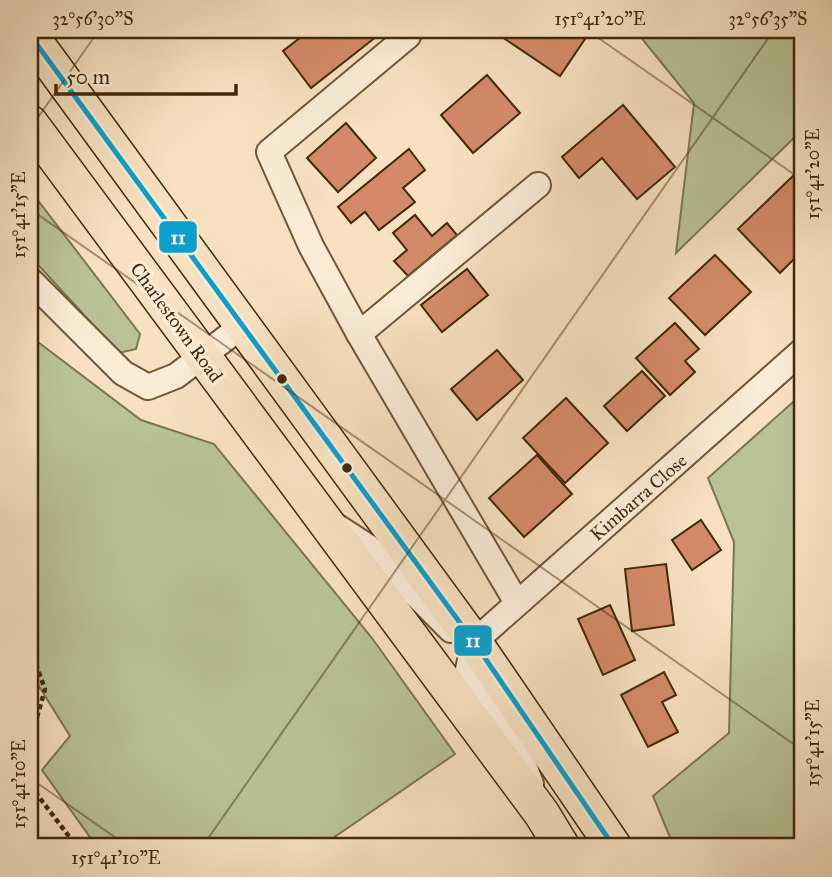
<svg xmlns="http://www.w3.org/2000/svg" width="832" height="877" font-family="'IM FELL Great Primer',serif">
	<rect width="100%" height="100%" fill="#f7e1c0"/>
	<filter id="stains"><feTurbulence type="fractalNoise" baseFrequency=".00286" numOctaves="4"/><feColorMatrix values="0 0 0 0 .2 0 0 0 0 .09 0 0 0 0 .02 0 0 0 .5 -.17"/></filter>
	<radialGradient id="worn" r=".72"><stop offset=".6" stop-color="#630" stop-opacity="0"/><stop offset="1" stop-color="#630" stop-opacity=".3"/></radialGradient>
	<g fill="#b9c395" stroke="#7e764f" stroke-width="2">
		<path d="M635 30H802V130L676 253 694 103Z"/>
		<path d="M30 190 140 334 136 349 119 353 30 256Z"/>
		<path d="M30 336 141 420 214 444 372 638 455 754 320 847H97L42 770 70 736 30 672Z"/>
		<path d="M802 394V847H674L653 796 729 733 734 542 708 478Z"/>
	</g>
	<g fill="#d48a68" stroke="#422909" stroke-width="2">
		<path d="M310 30H378L381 33 311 88 283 51Z"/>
		<path d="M499 30H591L560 76 496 33Z"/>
		<path d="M487 75 520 113 473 153 441 115Z"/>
		<path d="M623 105 675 167 637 199 602 158 579 178 562 157Z"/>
		<path d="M346 123 376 158 338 192 307 158Z"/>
		<path d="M409 149 425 170 403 188 415 202 379 230 365 212 351 223 338 207Z"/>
		<path d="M795 174 802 182V251L780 273 738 229Z"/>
		<path d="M415 215 432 236 447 223 457 235 408 276 394 261 407 250 393 233Z"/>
		<path d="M715 255 751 292 705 335 669 298Z"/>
		<path d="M467 269 488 295 442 332 421 305Z"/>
		<path d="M675 323 699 349 685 361 695 372 670 395 636 358Z"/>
		<path d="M497 350 523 380 477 420 451 389Z"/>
		<path d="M642 371 665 396 627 431 604 406Z"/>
		<path d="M566 398 608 443 565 483 523 438Z"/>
		<path d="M537 455 572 494 524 537 489 498Z"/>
		<path d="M701 520 721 550 692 570 672 540Z"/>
		<path d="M666 564 674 625 632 631 625 569Z"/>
		<path d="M610 605 635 660 603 675 578 619Z"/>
		<path d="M664 672 676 695 662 702 678 732 648 747 621 695Z"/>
	</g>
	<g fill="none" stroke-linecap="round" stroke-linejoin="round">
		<g stroke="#6f5737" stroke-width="28">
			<g id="minor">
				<path d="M408 36 269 152 311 246 359 334 517 603"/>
				<path d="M30 280 123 373 148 387 176 376 242 326"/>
				<path d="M359 334 538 185"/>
				<path d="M336 526 367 546 451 630"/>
				<path d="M474 642 802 351"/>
				<path d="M474 642 467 674 515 741 531 784"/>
			</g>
		</g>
		<g stroke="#422909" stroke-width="38">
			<g id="highway">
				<path d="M30 35 474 642 614 847"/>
				<path d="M30 123 542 814 562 847"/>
			</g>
		</g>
		<g stroke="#422909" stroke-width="4.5" stroke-dasharray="5 3.5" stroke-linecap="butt">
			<path d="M30 648 45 689 34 728 30 731"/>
			<path d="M30 785 77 847"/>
		</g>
		<use href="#minor" stroke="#faecd6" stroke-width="24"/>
		<use href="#highway" stroke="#f7e1c0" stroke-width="35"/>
		<g stroke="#faecd6" stroke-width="10">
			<path id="bus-1" d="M30 35 474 642 614 847"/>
		</g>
		<use href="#bus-1" stroke="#0aa0cc" stroke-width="5"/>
	</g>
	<path fill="none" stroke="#422909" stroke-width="2" stroke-opacity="0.45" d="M587 30 802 180M30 129 99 30M30 209 802 750M30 778 129 847M202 847 774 30"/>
	<g fill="#422909" stroke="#faecd6" stroke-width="2.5">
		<circle cx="282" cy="379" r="6"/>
		<circle cx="347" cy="468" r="6"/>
	</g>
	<g text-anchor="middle" stroke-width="7" stroke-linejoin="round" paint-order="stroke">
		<g font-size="19" fill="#422909" stroke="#faecd6">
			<text transform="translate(177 322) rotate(54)" y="7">Charlestown Road</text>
			<text transform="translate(638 497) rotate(-41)" y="7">Kimbarra Close</text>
		</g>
	</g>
	<g stroke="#faecd6" stroke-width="2.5">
		<rect x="158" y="220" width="40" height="34" rx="7" fill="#0aa0cc"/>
		<rect x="453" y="624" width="40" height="33" rx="7" fill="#0aa0cc"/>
	</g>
	<g font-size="19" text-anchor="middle" font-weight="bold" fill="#fff">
		<text x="178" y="244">11</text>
		<text x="473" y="647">11</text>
	</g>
	<rect width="832" height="877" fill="none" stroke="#f7e1c0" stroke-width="77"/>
	<path d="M56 84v10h180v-10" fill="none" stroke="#422909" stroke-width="3.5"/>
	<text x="66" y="84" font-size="21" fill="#422909" stroke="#faecd6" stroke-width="5" paint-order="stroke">50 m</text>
	<rect x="38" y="38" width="756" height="800" fill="none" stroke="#422909" stroke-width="2.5"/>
	<g font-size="18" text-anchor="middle" fill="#422909">
		<text x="93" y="25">32°56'30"S</text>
		<text x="600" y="25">151°41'20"E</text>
		<text x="768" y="25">32°56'35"S</text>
		<text transform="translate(813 174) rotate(-90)" y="6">151°41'20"E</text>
		<text transform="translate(19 215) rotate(-90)" y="6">151°41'15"E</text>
		<text transform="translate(813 743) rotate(-90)" y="6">151°41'15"E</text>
		<text transform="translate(19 784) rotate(-90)" y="6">151°41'10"E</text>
		<text x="116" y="864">151°41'10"E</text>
	</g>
	<rect width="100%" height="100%" filter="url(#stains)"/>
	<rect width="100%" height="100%" fill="url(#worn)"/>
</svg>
